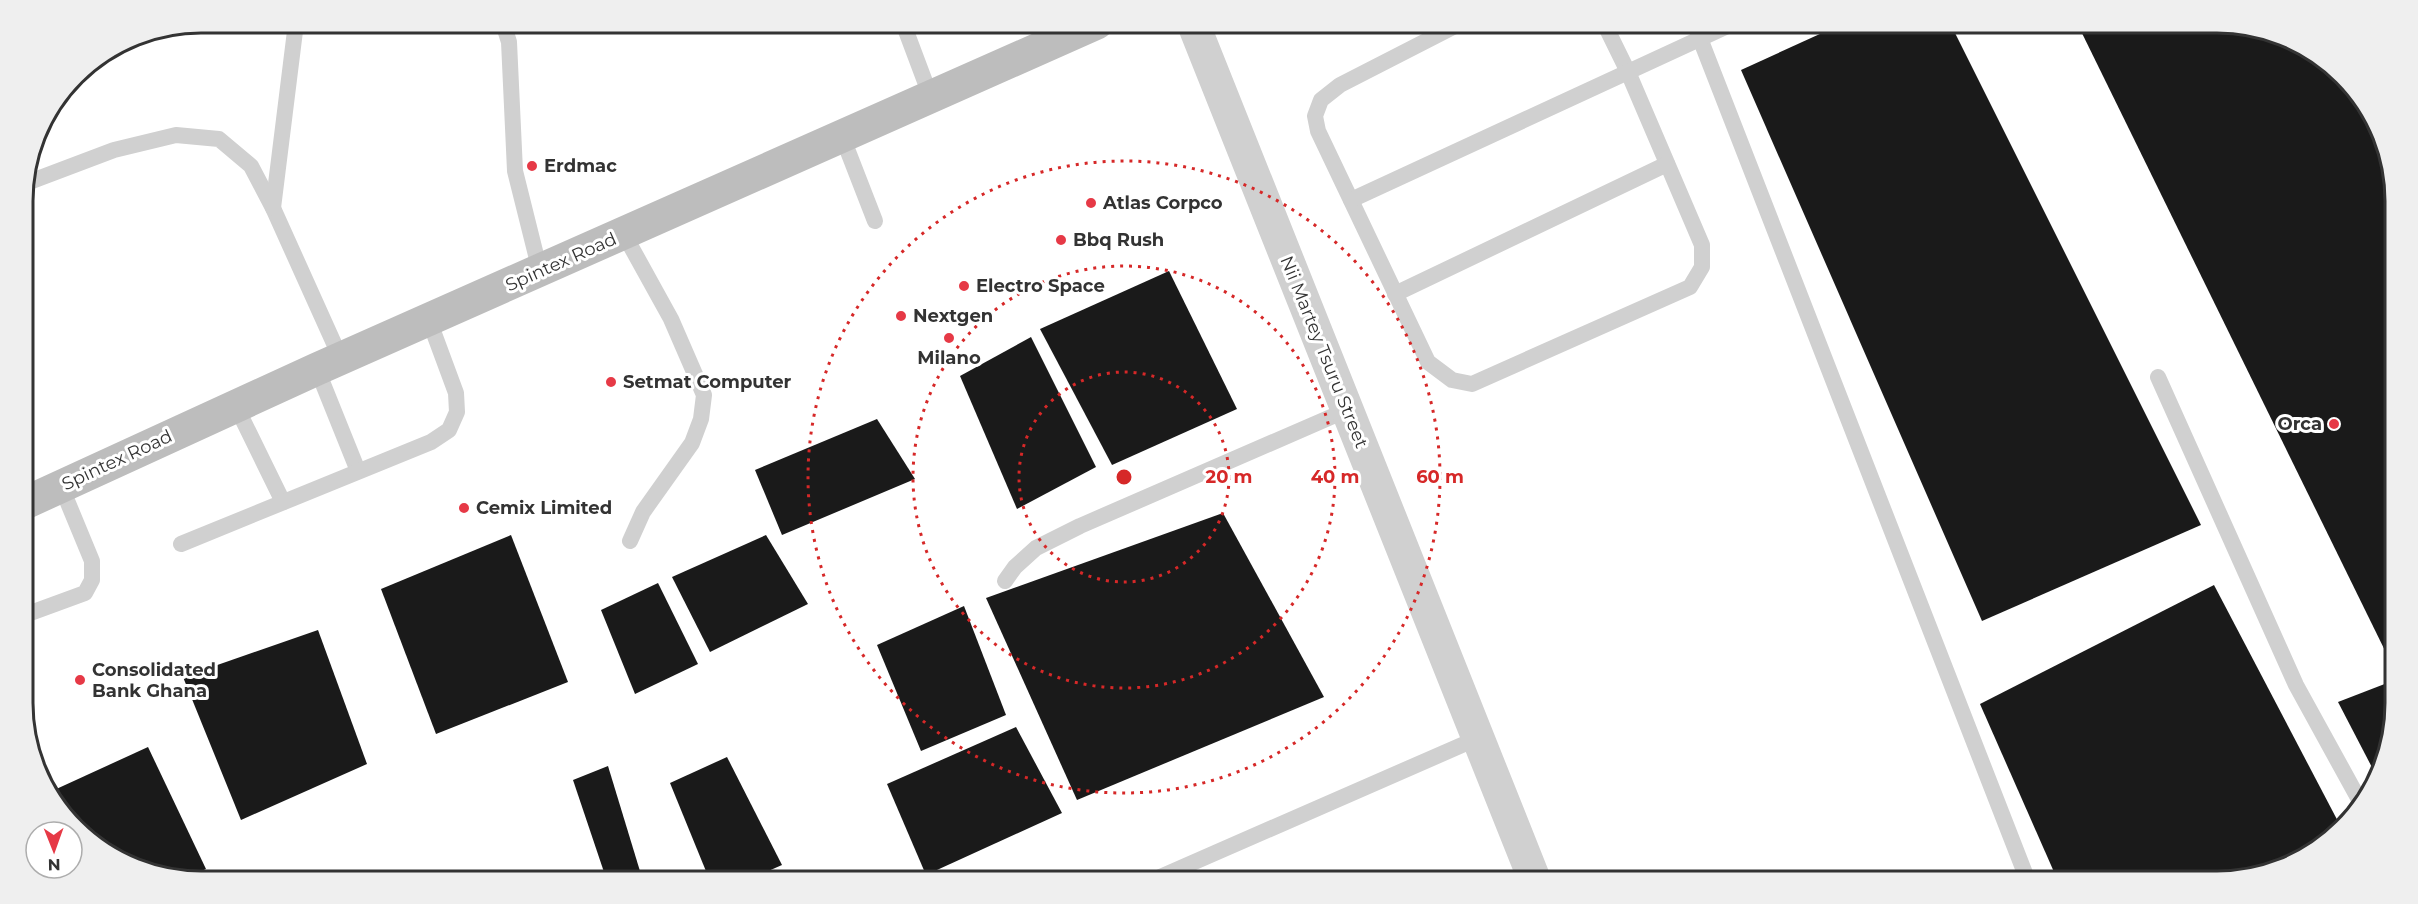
<svg xmlns="http://www.w3.org/2000/svg" width="2418" height="904" font-family="Montserrat,sans-serif">
	<rect width="100%" height="100%" fill="#fff"/>
	<g fill="#1a1a1a">
		<path d="M1844 23H1950L2201 525 1982 621 1741 70Z"/>
		<path d="M2077 23H2217L2274 32 2352 83 2394 177 2395 671Z"/>
		<path d="M1169 271 1237 409 1112 465 1040 329Z"/>
		<path d="M1031 337 1096 467 1017 509 960 376Z"/>
		<path d="M877 419 915 479 782 535 755 470Z"/>
		<path d="M1223 513 1324 697 1077 800 986 598Z"/>
		<path d="M511 535 568 682 436 734 381 589Z"/>
		<path d="M766 535 808 604 710 652 672 577Z"/>
		<path d="M658 583 698 664 635 694 601 610Z"/>
		<path d="M2214 585 2342 829 2326 845 2275 872 2229 881H2058L1980 704Z"/>
		<path d="M964 606 1006 715 921 751 877 645Z"/>
		<path d="M318 630 367 764 241 820 183 677Z"/>
		<path d="M2395 680 2396 703 2386 760 2377 777 2338 702Z"/>
		<path d="M1016 727 1062 813 926 875 887 784Z"/>
		<path d="M148 747 206 869 185 879 144 872 67 821 52 791Z"/>
		<path d="M727 757 782 865 745 881H710L670 783Z"/>
		<path d="M608 766 643 881H607L573 780Z"/>
	</g>
	<g fill="none" stroke-linecap="round" stroke-linejoin="round">
		<g stroke="#d0d0d0" stroke-width="16">
			<path d="M503 23 509 42 515 171 540 271"/>
			<path d="M903 23 930 95"/>
			<path d="M1461 23 1340 85 1321 100 1315 116 1318 131 1428 362 1452 380 1472 384 1690 287 1702 267V245L1628 72 1604 23"/>
			<path d="M1694 23 2028 881"/>
			<path d="M842 136 875 221"/>
			<path d="M24 184 114 150 176 135 219 139 251 166 273 208 341 359"/>
			<path d="M1351 200 1734 23"/>
			<path d="M273 208 296 23"/>
			<path d="M624 234 671 319 704 395 701 419 692 443 643 512 630 541"/>
			<path d="M1395 294 1667 164"/>
			<path d="M317 369 358 471"/>
			<path d="M2158 377 2296 685 2362 805"/>
			<path d="M236 406 283 502"/>
			<path d="M181 544 431 442 449 430 457 412 456 393 429 320"/>
			<path d="M1005 581 1015 567 1036 548 1080 526 1347 410"/>
			<path d="M25 615 85 593 92 580V561L61 486"/>
			<path d="M1151 881 1478 738"/>
		</g>
		<path stroke="#d0d0d0" stroke-width="33" d="M1193 23 1535 881"/>
		<path stroke="#bdbdbd" stroke-width="33" d="M25 503 317 369 1097 23"/>
	</g>
	<g fill="none" stroke="#d62828" stroke-width="3" stroke-dasharray="3 6">
		<circle cx="1124" cy="477" r="105"/>
		<circle cx="1124" cy="477" r="211"/>
		<circle cx="1124" cy="477" r="316"/>
	</g>
	<g fill="#e63946" stroke="#fff" stroke-width="2">
		<circle cx="532" cy="166" r="6"/>
		<circle cx="1091" cy="203" r="6"/>
		<circle cx="1061" cy="240" r="6"/>
		<circle cx="964" cy="286" r="6"/>
		<circle cx="901" cy="316" r="6"/>
		<circle cx="949" cy="338" r="6"/>
		<circle cx="611" cy="382" r="6"/>
		<circle cx="2334" cy="424" r="6"/>
		<circle cx="464" cy="508" r="6"/>
		<circle cx="80" cy="680" r="6"/>
	</g>
	<g text-anchor="middle" stroke-width="6" stroke-linejoin="round" paint-order="stroke">
		<g font-size="18" font-weight="bold" fill="#333" stroke="#fff" text-anchor="start">
			<text x="544" y="172">Erdmac</text>
			<text x="1103" y="209">Atlas Corpco</text>
			<text x="1073" y="246">Bbq Rush</text>
			<text x="976" y="292">Electro Space</text>
			<text x="913" y="322">Nextgen</text>
			<text x="949" y="364" text-anchor="middle">Milano</text>
			<text x="623" y="388">Setmat Computer</text>
			<text x="2322" y="430" text-anchor="end">Orca</text>
			<text x="476" y="514">Cemix Limited</text>
			<text x="92" y="676">Consolidated<tspan x="92" dy="21">Bank Ghana</tspan></text>
		</g>
		<g font-size="18" fill="#333" stroke="#fff">
			<text transform="translate(561 262) rotate(-24)" y="6">Spintex Road</text>
			<text transform="translate(1324 352) rotate(68)" y="6">Nii Martey Tsuru Street</text>
			<text transform="translate(117 460) rotate(-25)" y="6">Spintex Road</text>
		</g>
	</g>
	<path d="M0 0H2418V904H0ZM201 33H2217A168 168 0 0 1 2385 201V703A168 168 0 0 1 2217 871H201A168 168 0 0 1 33 703V201A168 168 0 0 1 201 33Z" fill="#efefef" fill-rule="evenodd"/>
	<path fill="none" stroke="#333" stroke-width="3" d="M201 33H2217A168 168 0 0 1 2385 201V703A168 168 0 0 1 2217 871H201A168 168 0 0 1 33 703V201A168 168 0 0 1 201 33Z"/>
	<circle cx="1124" cy="477" r="9" fill="#d62828" stroke="#fff" stroke-width="3"/>
	<g font-size="18" text-anchor="middle" font-weight="bold" fill="#d62828" stroke="#fff" stroke-width="6" stroke-linejoin="round" paint-order="stroke">
		<text x="1229" y="483">20 m</text>
		<text x="1335" y="483">40 m</text>
		<text x="1440" y="483">60 m</text>
	</g>
	<g transform="translate(54 850) rotate(179)"><circle r="28" fill="#ffffff" stroke="#adadad" stroke-width="1.5"/>
	<path d="M0-4.5L10 22L0 15L-10 22Z" fill="#e63946"/>
	<text y="-9" font-size="16" font-weight="bold" text-anchor="middle" fill="#333333">N</text>
	</g>
</svg>
